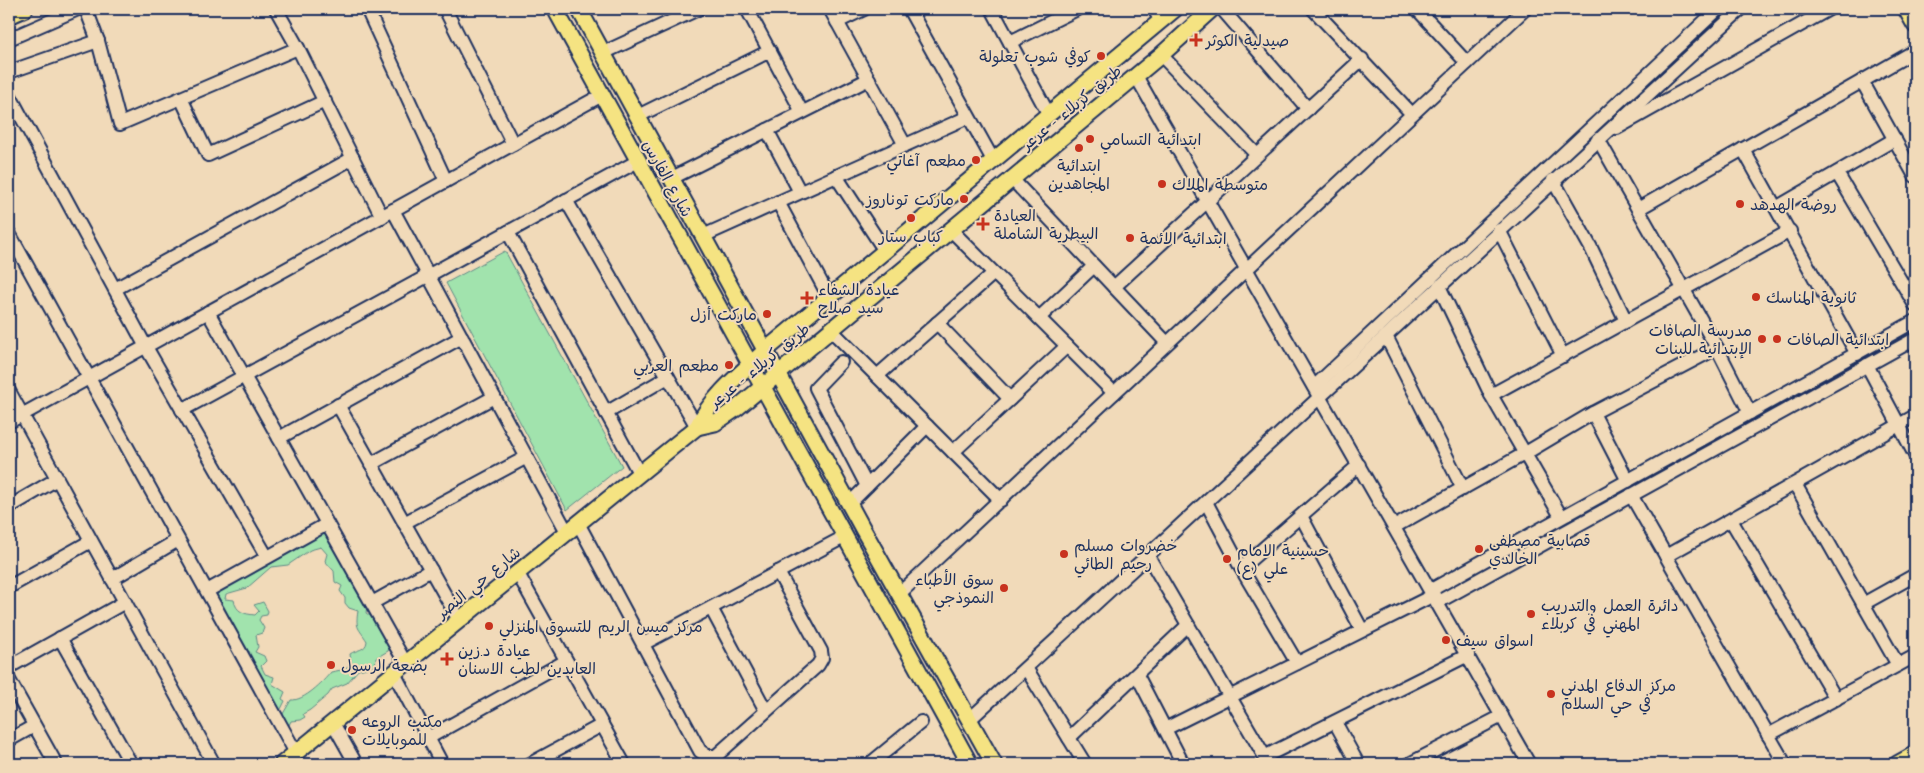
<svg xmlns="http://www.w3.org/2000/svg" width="1924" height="773" font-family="'Architects Daughter','Playpen Sans Arabic',sans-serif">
	<rect width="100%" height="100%" fill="#f1dab9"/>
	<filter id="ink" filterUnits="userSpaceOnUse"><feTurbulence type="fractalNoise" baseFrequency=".02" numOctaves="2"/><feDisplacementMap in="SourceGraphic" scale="10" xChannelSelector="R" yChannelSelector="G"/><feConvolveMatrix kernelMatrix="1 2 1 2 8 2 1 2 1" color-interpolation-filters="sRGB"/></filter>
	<g filter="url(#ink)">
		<g fill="#a1e3ad" stroke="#5e8986">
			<path d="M505 251 622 466 567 510 446 283Z"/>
			<path d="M323 529 367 604 366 613 380 623 391 644 388 651 376 658 375 666 358 670 347 683 332 689 328 695 310 710 303 714 305 717 300 720 291 721 288 727 280 719 291 700C304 701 323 682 331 672L346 669 351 662 350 654C357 649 366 651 367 641 359 628 355 629 358 611L349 608 345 603V598L340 591 342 586 335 582 334 571 325 561 327 554 321 547 310 550 288 565 271 567 247 588 226 594 225 599 234 600C236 612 244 614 255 615L259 611 254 605 263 602 268 611 267 615 261 616 259 620 264 628 262 633 256 635 258 647 255 652 264 656 266 661 261 666 265 674 274 677 272 684 285 692 282 699 285 701 278 715 272 704 274 699 245 661 250 652 240 647 239 636 234 633 212 594 247 571 261 569 275 555 288 554 298 542Z"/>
		</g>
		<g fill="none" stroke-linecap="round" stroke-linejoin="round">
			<g stroke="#1b2f5e" stroke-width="16">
				<g id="minor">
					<path d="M86 9 98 41 120 124 298 48"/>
					<path d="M276 9 298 48 382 217"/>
					<path d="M367 9 446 181"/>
					<path d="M445 9 513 144"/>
					<path d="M747 9 802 112"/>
					<path d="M830 9 905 145"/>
					<path d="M909 9 993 160"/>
					<path d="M992 9 1049 115"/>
					<path d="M1154 9 1161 21"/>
					<path d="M1222 9 1308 109"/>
					<path d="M1313 9 1412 114"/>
					<path d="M1417 9 1467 63"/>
					<path d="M837 22 864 9"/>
					<path d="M9 39 78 9"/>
					<path d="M1010 42 1077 9"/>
					<path d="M603 53 698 9"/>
					<path d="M1161 55 1257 155"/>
					<path d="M9 72 98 41"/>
					<path d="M1136 76 1529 764"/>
					<path d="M1862 81 1915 176"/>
					<path d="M9 94 146 347 267 557"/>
					<path d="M181 98 208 155 325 101"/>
					<path d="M638 116 770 51"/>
					<path d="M1617 128 1829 9"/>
					<path d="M767 130 800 192"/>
					<path d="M1598 139 1717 348 1750 413"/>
					<path d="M1743 149 1857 354"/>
					<path d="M1837 173 1915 305"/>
					<path d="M836 176 885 251"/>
					<path d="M672 178 869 79"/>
					<path d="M1011 178 1167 343"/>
					<path d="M1553 180 1591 248 1626 321"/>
					<path d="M566 200 697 427"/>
					<path d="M778 202 829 297"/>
					<path d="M1776 208 1895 139"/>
					<path d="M1638 209 1915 51"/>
					<path d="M393 210 567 532"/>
					<path d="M950 229 1114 393"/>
					<path d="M1499 230 1563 356"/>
					<path d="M508 232 639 473"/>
					<path d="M9 233 296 753"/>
					<path d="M703 236 968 117"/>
					<path d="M1439 286 1491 395 1559 513"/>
					<path d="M1114 287 1362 59"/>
					<path d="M115 289 353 158"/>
					<path d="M208 312 406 664"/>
					<path d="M1039 318 1094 266"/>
					<path d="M937 323 1010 399"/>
					<path d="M831 330 1001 500"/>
					<path d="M1386 336 1463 489"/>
					<path d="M841 362 816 388 867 486"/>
					<path d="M1867 365 1915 455"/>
					<path d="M877 376 994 273"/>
					<path d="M1314 387C1449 261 1583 134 1718 9"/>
					<path d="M9 391 214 764"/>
					<path d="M1491 395 1790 231"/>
					<path d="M338 405 459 620"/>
					<path d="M182 410 638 161"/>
					<path d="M606 413 668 377"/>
					<path d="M1593 413 1628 481"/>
					<path d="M9 422 602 95"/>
					<path d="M279 438 462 337"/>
					<path d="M953 452 1067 346"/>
					<path d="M371 464 494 397"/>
					<path d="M1795 484 1898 665"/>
					<path d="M1631 495 1785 764"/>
					<path d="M1206 502 1241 568 1297 663"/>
					<path d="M849 504 927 426"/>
					<path d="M9 507 57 479"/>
					<path d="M1301 516 1362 630"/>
					<path d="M1731 520 1836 699"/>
					<path d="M404 523 527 457"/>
					<path d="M578 523 700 751 707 756H716L818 665 822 658 821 651 778 572"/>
					<path d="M1394 527 1524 454 1593 413 1717 348"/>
					<path d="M1148 556 1269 764"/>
					<path d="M1666 556 1915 416"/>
					<path d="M1241 568 1359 465"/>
					<path d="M517 572 624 764"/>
					<path d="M112 579 178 540"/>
					<path d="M9 587 91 541"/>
					<path d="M1431 590 1915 321"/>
					<path d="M207 591 327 524"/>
					<path d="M899 594 1525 9"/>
					<path d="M1438 602 1915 339"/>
					<path d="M372 603 431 570"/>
					<path d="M1863 604 1915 575"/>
					<path d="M711 608 766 711"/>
					<path d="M60 638 131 764"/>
					<path d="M643 644 844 537"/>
					<path d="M9 667 125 602"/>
					<path d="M1026 668 1085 764"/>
					<path d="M394 673 442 764"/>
					<path d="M1137 675 1183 764"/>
					<path d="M9 680 56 764"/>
					<path d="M969 720 1741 9"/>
					<path d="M1335 722 1358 764"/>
					<path d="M333 723 356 764"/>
					<path d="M1165 729 1434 595"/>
					<path d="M1768 735 1915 656"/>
					<path d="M428 738 566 661"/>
					<path d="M1069 738 1188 625"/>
					<path d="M9 740 34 726"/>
					<path d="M1264 757 1468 655"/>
					<path d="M530 764 602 725"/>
					<path d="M870 764 921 722"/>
					<path d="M1409 764 1502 716"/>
				</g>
			</g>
			<g stroke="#1b2f5e" stroke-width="19">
				<g id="major">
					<path d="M555 9 970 764"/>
					<path d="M579 9 864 531 994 764"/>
					<path d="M1906 9 1915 25"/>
					<path d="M9 16 25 9"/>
					<path d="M697 427 715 423 737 408 1161 55 1212 9"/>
					<path d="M282 764 697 427C712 396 741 373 766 350L1175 9"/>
					<path d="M1897 764 1915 754"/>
				</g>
			</g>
			<use href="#minor" stroke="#f1dab9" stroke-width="12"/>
			<use href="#major" stroke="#f5e382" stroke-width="15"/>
		</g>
	</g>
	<g fill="#c8321e" stroke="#f1dab9" stroke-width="2">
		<path d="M1193.5 32.5h5v5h5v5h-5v5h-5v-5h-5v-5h5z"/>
		<circle cx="1101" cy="56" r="5"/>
		<circle cx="1090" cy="139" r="5"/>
		<circle cx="1079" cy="148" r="5"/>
		<circle cx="976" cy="160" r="5"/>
		<circle cx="1162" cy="184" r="5"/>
		<circle cx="964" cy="199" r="5"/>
		<circle cx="1740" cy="204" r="5"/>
		<circle cx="911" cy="218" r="5"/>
		<path d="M980.5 216.5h5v5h5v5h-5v5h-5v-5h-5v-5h5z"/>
		<circle cx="1130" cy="238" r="5"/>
		<circle cx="1756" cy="297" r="5"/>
		<path d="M804.5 290.5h5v5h5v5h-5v5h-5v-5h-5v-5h5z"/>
		<circle cx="767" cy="314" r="5"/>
		<circle cx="1762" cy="339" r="5"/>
		<circle cx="1777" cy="339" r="5"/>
		<circle cx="729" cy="365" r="5"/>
		<circle cx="1479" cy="549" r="5"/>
		<circle cx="1064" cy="554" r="5"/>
		<circle cx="1227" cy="559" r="5"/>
		<circle cx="1004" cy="588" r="5"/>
		<circle cx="1531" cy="614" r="5"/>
		<circle cx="489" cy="626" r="5"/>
		<circle cx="1446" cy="640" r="5"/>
		<path d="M444.5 651.5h5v5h5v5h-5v5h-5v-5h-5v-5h5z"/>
		<circle cx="331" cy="665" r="5"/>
		<circle cx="1551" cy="694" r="5"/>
		<circle cx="352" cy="730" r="5"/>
	</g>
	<g text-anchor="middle" stroke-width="4" stroke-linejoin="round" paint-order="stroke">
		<g font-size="16" fill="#1b2f5e" stroke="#f1dab9" text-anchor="start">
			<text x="1206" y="46">صيدلية الكوثر</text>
			<text x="1091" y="62" text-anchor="end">كوفي شوب تعلولة</text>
			<text x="1100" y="145">ابتدائية التسامي</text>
			<text x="966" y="166" text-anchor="end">مطعم آغاتي</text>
			<text x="1079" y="171" text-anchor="middle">ابتدائية<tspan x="1079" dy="18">المجاهدين</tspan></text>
			<text x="1172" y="190">متوسطة الملاك</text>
			<text x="954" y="205" text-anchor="end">ماركت توناروز</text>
			<text x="1750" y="210">روضة الهدهد</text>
			<text x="994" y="221">العيادة<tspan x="994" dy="18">البيطرية الشاملة</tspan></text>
			<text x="911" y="242" text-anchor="middle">كباب ستار</text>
			<text x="1140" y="244">ابتدائية الائمة</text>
			<text x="818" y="295">عيادة الشفاء<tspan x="818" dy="18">سيد صلاح</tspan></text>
			<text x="1766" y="303">ثانوية المناسك</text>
			<text x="757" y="320" text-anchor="end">ماركت أزل</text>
			<text x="1752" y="336" text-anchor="end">مدرسة الصافات<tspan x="1752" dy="18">الإبتدائية للبنات</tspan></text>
			<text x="1787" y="345">ابتدائية الصافات</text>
			<text x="719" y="371" text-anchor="end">مطعم العربي</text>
			<text x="1489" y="546">قصابية مصطفى<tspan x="1489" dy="18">الخالدي</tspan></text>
			<text x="1074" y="551">خضروات مسلم<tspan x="1074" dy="18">رحيم الطائي</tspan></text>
			<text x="1237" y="556">حسينية الامام<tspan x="1237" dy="18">علي (ع)</tspan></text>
			<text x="994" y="585" text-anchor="end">سوق الأطباء<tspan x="994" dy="18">النموذجي</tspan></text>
			<text x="1541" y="611">دائرة العمل والتدريب<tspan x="1541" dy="18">المهني في كربلاء</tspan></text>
			<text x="499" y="632">مركز ميس الريم للتسوق المنزلي</text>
			<text x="1456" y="646">اسواق سيف</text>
			<text x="458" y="656">عيادة د.زين<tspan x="458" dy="18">العابدين لطب الاسنان</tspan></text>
			<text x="341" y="671">بضعة الرسول</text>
			<text x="1561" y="691">مركز الدفاع المدني<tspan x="1561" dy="18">في حي السلام</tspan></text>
			<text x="362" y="727">مكتب الروعه<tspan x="362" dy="18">للموبايلات</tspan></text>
		</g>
		<g font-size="16" fill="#1b2f5e" stroke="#f1dab9">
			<text transform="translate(1071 107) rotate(-39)" y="6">طريق كربلاء - عرعر</text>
			<text transform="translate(668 178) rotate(61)" y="6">شارع الفارس</text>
			<text transform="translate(759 365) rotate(-39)" y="6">طريق كربلاء - عرعر</text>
			<text transform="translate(478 582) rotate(-39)" y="6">شارع حي النصر</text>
		</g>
	</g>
	<rect width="1924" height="773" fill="none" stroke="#f1dab9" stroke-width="30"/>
	<rect x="15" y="15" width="1894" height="743" fill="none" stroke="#1b2f5e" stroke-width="2" filter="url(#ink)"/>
</svg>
